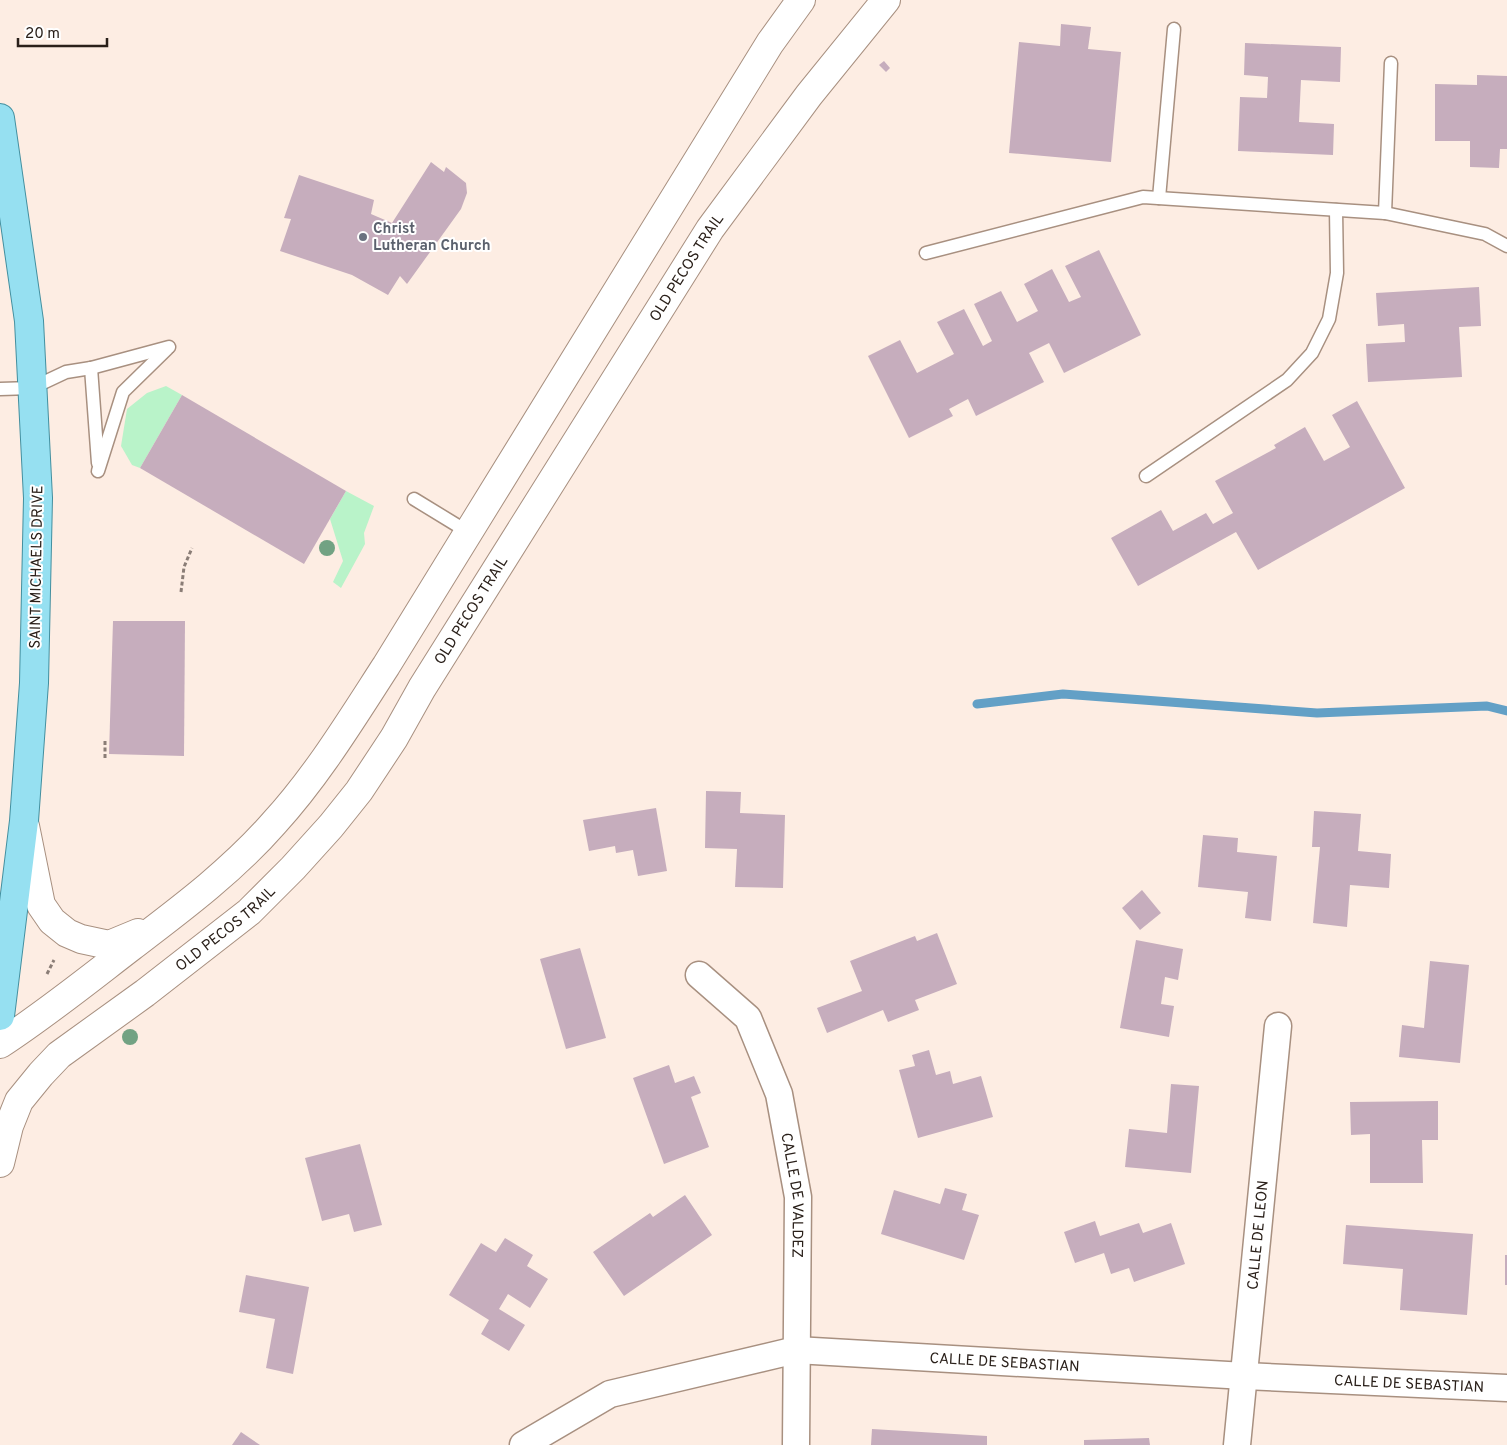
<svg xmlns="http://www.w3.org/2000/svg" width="1507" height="1445" font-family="Overpass,sans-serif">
	<rect width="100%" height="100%" fill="#fdede3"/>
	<g fill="#b9f3c9">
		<path d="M166 386 182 395 140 468 132 465 121 446 127 409 147 393Z"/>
		<path d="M346 491 374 506 364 533 365 544 341 588 333 582 343 561 330 519Z"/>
	</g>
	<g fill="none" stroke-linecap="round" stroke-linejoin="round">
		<path stroke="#63a0c6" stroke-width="9" d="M977 704 1063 694 1317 713 1487 706 1507 711"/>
	</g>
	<g fill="#c6adbd">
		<path d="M1061 24 1091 27 1088 49 1121 52 1111 162 1009 153 1019 42 1060 46Z"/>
		<path d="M1245 43 1341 47 1340 82 1301 80 1299 122 1334 124 1333 155 1238 151 1240 97 1267 98 1268 77 1244 75Z"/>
		<path d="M884 61 890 68 886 72 879 65Z"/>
		<path d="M1477 75 1507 76V149H1500L1499 168 1470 167V141H1435V84L1477 85Z"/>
		<path d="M431 162 444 172 446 167 466 183 467 193 461 209 407 284 400 276 388 295 352 275 280 251 291 219 284 218 299 175 374 200 371 214 392 223Z"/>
		<path d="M1099 250 1141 335 1064 373 1049 343 1029 353 1044 382 976 416 968 399 949 409 953 416 909 438 868 356 900 340 917 373 954 354 937 322 964 309 983 346 992 341 974 304 1001 291 1017 322 1038 311 1024 284 1052 269 1069 302 1081 297 1065 266Z"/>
		<path d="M1479 287 1481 326 1459 327 1462 377 1368 382 1366 344 1405 342 1404 324 1378 326 1376 293Z"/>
		<path d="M182 395 346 491 304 564 140 468Z"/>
		<path d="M1357 401 1405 488 1258 570 1236 532 1138 586 1111 538 1161 510 1173 531 1206 513 1213 524 1233 513 1215 481 1276 448 1274 445 1305 427 1324 461 1350 447 1332 415Z"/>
		<path d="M113 621H185L184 756 109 754Z"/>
		<path d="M706 791 741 792 740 813 785 815 783 888 735 887 737 849 705 848Z"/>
		<path d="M656 808 667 871 638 876 633 850 616 853 615 846 589 851 583 820Z"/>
		<path d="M1314 811 1361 814 1358 851 1391 854 1389 888 1350 885 1347 927 1313 923 1320 847H1312Z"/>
		<path d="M1203 835 1238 838 1237 852 1277 856 1271 921 1245 918 1248 892 1198 887Z"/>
		<path d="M1142 890 1161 913 1140 930 1122 908Z"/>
		<path d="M937 933 957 984 915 1000 919 1010 888 1022 883 1010 827 1033 817 1008 862 991 850 961 915 936 917 941Z"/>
		<path d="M1136 940 1183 949 1178 980 1165 977 1161 1004 1174 1006 1169 1037 1120 1028Z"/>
		<path d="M580 948 606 1038 566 1049 540 959Z"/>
		<path d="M1430 961 1469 965 1460 1063 1399 1057 1402 1025 1424 1028Z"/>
		<path d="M929 1050 936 1075 950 1071 953 1084 981 1076 993 1117 918 1138 899 1070 915 1066 912 1055Z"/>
		<path d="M669 1065 675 1083 694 1076 701 1093 691 1097 709 1147 664 1164 633 1078Z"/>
		<path d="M1171 1084 1199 1086 1191 1173 1125 1167 1129 1129 1167 1133Z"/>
		<path d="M1438 1101V1140H1422L1423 1183H1370V1134L1351 1135 1350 1102Z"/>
		<path d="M360 1144 382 1225 354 1232 349 1214 322 1221 305 1158Z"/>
		<path d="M945 1188 967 1194 962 1210 979 1215 964 1260 881 1234 894 1190 940 1204Z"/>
		<path d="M685 1195 712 1235 624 1296 593 1252 650 1213 653 1217Z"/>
		<path d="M1095 1221 1100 1236 1139 1223 1143 1233 1171 1223 1185 1264 1134 1282 1129 1268 1111 1274 1104 1253 1075 1263 1064 1232Z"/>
		<path d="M1346 1225 1473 1234 1467 1315 1400 1310 1403 1269 1343 1264Z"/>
		<path d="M505 1238 533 1255 527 1266 548 1279 530 1308 508 1294 499 1309 525 1325 509 1351 481 1334 489 1320 449 1295 481 1243 496 1252Z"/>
		<rect x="1505" y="1255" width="2" height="30"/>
		<path d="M246 1275 309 1287 293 1374 266 1368 275 1319 239 1312Z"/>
		<path d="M872 1429 987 1436V1445H871Z"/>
		<path d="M241 1432 260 1445H232Z"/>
		<path d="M1149 1438 1150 1445H1084V1440Z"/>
	</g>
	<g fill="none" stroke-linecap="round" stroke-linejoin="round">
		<g stroke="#a89080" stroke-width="15">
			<g id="lane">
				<path d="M1159 198 1174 29"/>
				<path d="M1385 213 1391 63"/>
				<path d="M926 253 1143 197 1385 213 1485 234 1507 246"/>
				<path d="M91 368 98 463"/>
				<path d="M0 389 32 388 66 372 91 368 169 347"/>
				<path d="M98 471 123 392 167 349"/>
				<path d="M1146 476 1287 380 1312 353 1329 319 1337 273 1336 210"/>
				<path d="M414 499 468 532"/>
			</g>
		</g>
		<g stroke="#a89080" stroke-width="29">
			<g id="street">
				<path id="s1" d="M699 975 748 1018 779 1094 798 1197 796 1445"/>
				<path id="s2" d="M523 1445 610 1394 796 1350 1245 1376 1507 1388"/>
				<path id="s3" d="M1237 1445 1278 1026"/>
			</g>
		</g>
		<g stroke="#a89080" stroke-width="30">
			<g id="secondary">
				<path d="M25 826 41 905 52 921 67 933 81 939 109 945 138 933"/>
				<path d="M0 1044C46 1014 88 980 131 947 181 909 232 871 274 823 317 776 351 720 386 666L770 43 801 0"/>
				<path id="s4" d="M0 1163 9 1126 19 1101 41 1074 59 1055 145 993 249 912 293 868 331 826 359 791 394 738 422 688 710 229 809 95 886 0"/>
			</g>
		</g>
		<g stroke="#438f9f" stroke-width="30">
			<path id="primary" d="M0 118 29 321 38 498 34 683 24 821 0 1016"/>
		</g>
		<g stroke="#8a7d76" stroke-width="3" stroke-dasharray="4 2.5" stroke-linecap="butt">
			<path d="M181 592 184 567 192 548"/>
			<path d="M105 741V758"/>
			<path d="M47 974 54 960"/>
		</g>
		<use href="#lane" stroke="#fff" stroke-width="12"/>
		<use href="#street" stroke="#fff" stroke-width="26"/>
		<use href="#secondary" stroke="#fff" stroke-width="28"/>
		<use href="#primary" stroke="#96e0f1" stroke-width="28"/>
	</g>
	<g fill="#72a283">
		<circle cx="327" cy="548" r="8"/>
		<circle cx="130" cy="1037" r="8"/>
	</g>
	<circle fill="#6b7280" stroke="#fff" stroke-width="2" cx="363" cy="237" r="5"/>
	<g text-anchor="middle" stroke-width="4" stroke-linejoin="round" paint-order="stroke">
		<g font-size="15" font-weight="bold" fill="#5b616d" stroke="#fff" text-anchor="start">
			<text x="373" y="233">Christ<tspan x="373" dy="17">Lutheran Church</tspan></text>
		</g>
		<g font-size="15" fill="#2a201a" stroke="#fff">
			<text dy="5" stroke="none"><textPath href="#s4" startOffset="1145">OLD PECOS TRAIL</textPath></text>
			<text transform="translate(36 567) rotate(-89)" y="5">SAINT MICHAELS DRIVE</text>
			<text dy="5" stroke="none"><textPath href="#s4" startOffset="740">OLD PECOS TRAIL</textPath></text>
			<text dy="5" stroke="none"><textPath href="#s4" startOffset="335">OLD PECOS TRAIL</textPath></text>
			<text dy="5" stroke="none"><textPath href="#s1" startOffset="250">CALLE DE VALDEZ</textPath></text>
			<text dy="5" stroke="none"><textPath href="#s3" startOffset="211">CALLE DE LEON</textPath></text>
			<text dy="5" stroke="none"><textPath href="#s2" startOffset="501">CALLE DE SEBASTIAN</textPath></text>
			<text dy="5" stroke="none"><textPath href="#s2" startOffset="906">CALLE DE SEBASTIAN</textPath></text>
		</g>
	</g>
	<path d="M18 38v8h89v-8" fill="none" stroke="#2a201a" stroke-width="2.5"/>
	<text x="25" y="38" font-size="15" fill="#2a201a" stroke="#ffffff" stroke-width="4" paint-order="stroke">20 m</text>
</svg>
